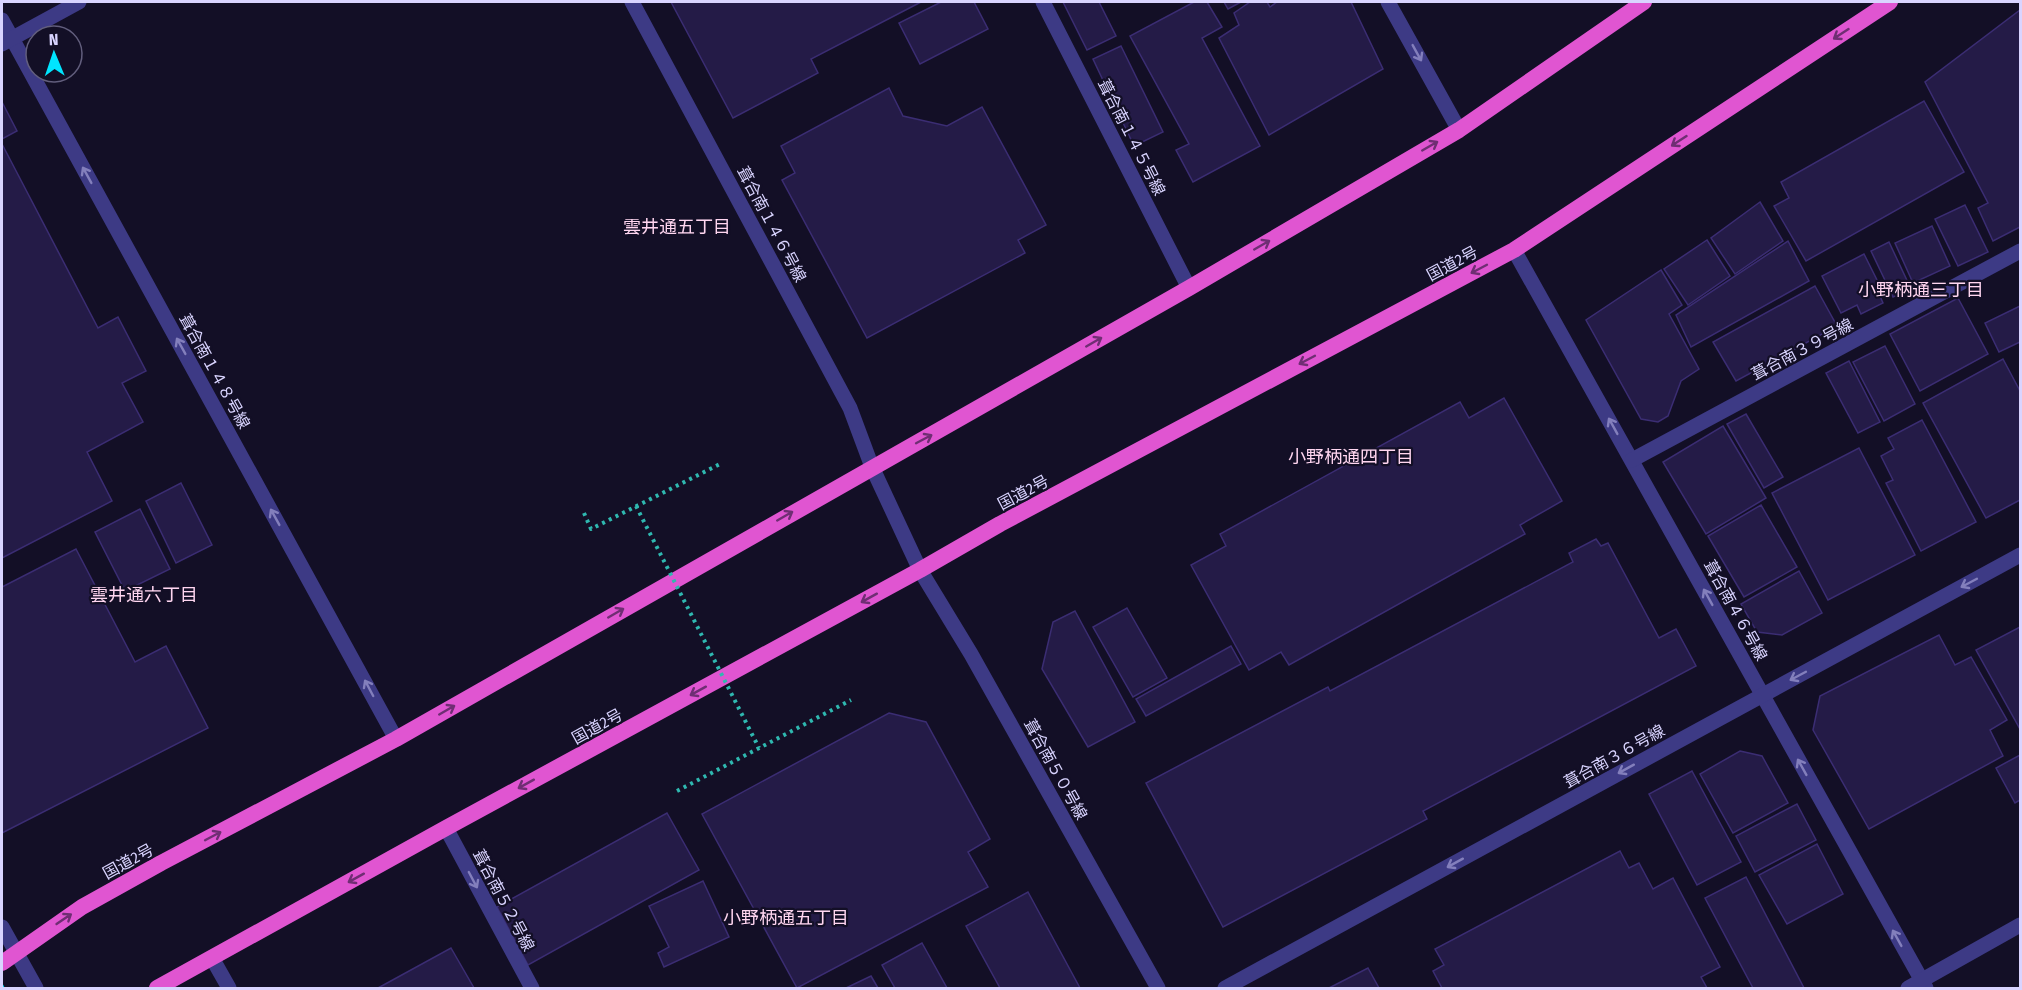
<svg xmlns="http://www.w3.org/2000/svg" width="2022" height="990" font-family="'Fira Sans Condensed','Noto Sans JP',sans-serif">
	<rect width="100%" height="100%" fill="#130f26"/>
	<g fill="#241b47" stroke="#3b2d73" stroke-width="1.5">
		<path d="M671 2H921L811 59 818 73 733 118Z"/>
		<path d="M941 2H974L988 29 920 64 899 23Z"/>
		<path d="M1063 2H1099L1116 36 1087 50Z"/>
		<path d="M1194 2H1207L1222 27 1202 38 1260 146 1193 182 1176 150 1189 144 1130 36Z"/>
		<path d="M1224 2H1241L1228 9Z"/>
		<path d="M1250 2H1267L1270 7 1277 2H1351L1383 69 1269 135 1219 38 1239 25 1234 13Z"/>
		<path d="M2020 10V227L1993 241 1978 208 1988 203 1925 82Z"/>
		<path d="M1121 46 1163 132 1134 146 1093 59Z"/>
		<path d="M889 88 903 116 947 126 982 107 1046 225 1018 240 1025 253 867 338 782 180 795 173 781 146Z"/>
		<path d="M1924 101 1964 172 1806 261 1774 206 1789 198 1781 182Z"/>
		<path d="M2 102 17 131 2 139Z"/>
		<path d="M2 144 98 328 118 317 146 371 122 383 143 422 87 452 112 501 2 558Z"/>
		<path d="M1760 202 1783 241 1735 274 1711 238Z"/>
		<path d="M1965 205 1988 252 1958 266 1935 219Z"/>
		<path d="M1932 226 1950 266 1913 283 1895 243Z"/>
		<path d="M1707 240 1730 276 1688 305 1664 269Z"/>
		<path d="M1788 241 1809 281 1691 347 1676 315Z"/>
		<path d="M1889 242 1911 289 1893 297 1871 251Z"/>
		<path d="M1864 254 1883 292 1879 294 1883 303 1861 314 1857 305 1841 313 1822 276Z"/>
		<path d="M1661 270 1682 305 1669 314 1699 369 1681 381 1668 416 1658 422 1641 419 1586 320Z"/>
		<path d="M1815 286 1837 326 1736 381 1713 342Z"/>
		<path d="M1958 298 1988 354 1920 391 1890 334Z"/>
		<path d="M2020 306V342L1999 352 1985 323Z"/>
		<path d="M1885 346 1915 404 1884 421 1853 362Z"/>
		<path d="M2003 359 2020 391V500L1986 518 1923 403Z"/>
		<path d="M1849 361 1880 422 1858 433 1826 373Z"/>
		<path d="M1504 398 1562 501 1520 525 1525 534 1289 665 1281 652 1249 670 1191 565 1226 546 1220 534 1460 402 1469 418Z"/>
		<path d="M1746 414 1783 477 1764 488 1727 424Z"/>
		<path d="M1922 420 1976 522 1921 551 1886 483 1893 480 1881 456 1894 449 1888 438Z"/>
		<path d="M1723 426 1766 498 1706 534 1663 462Z"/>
		<path d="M1859 448 1915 555 1828 600 1772 493Z"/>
		<path d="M181 483 212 545 176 563 146 501Z"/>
		<path d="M1761 505 1797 567 1744 597 1708 536Z"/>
		<path d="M140 509 170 569 125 591 95 532Z"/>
		<path d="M1596 539 1601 546 1608 543 1659 638 1676 629 1696 666 1423 811 1427 819 1223 927 1146 783 1328 687 1330 691 1573 562 1569 553Z"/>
		<path d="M76 549 135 662 166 646 208 728 2 833V587Z"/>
		<path d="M1799 571 1822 613 1782 635 1757 632 1741 604Z"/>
		<path d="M1127 608 1167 678 1133 697 1093 627Z"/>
		<path d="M1075 611 1135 722 1088 747 1042 669 1053 622Z"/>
		<path d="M2020 627V729L1976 650Z"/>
		<path d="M1939 635 1955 665 1971 657 2007 720 1990 730 2003 756 1869 829 1813 730 1820 696Z"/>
		<path d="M1231 646 1241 664 1146 716 1136 699Z"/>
		<path d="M889 713 926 722 990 839 968 852 988 887 797 988 702 814Z"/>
		<path d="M1740 751 1762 756 1788 803 1733 833 1700 774Z"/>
		<path d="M2020 755V800L2015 803 1996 768Z"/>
		<path d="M1692 771 1741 862 1697 885 1649 794Z"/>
		<path d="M1797 804 1816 840 1755 872 1736 836Z"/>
		<path d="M667 813 699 870 528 965 497 907Z"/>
		<path d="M1817 844 1843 894 1787 924 1759 875Z"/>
		<path d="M1620 851 1629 868 1639 863 1653 889 1673 878 1720 967 1701 977 1707 988H1442L1433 971 1444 965 1435 949Z"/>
		<path d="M1746 877 1804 988H1753L1705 898Z"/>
		<path d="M703 881 729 937 664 967 658 953 669 947 649 906Z"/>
		<path d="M1028 892 1080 988H1000L966 926Z"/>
		<path d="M922 943 947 988H895L882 965Z"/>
		<path d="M451 948 474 988H378Z"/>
		<path d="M1368 968 1379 988H1329Z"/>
		<path d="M871 976 878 988H846Z"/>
	</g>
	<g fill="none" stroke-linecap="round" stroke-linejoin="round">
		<g stroke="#2fb8b0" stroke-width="4" stroke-dasharray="3 4.5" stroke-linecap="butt">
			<path d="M584 513 591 529 722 463"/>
			<path d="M677 791 851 700"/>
		</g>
		<g stroke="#3d3a85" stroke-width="15">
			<path d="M632 2 850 408 872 467"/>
			<path d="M1043 2 1189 288"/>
			<path d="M1388 2 1459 130"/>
			<path d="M2 20 396 739"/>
			<path d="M2 44 79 2"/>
			<path d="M1514 250 1926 988"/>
			<path d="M1632 460 2020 251"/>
			<path d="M446 828 532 988"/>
			<path d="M212 958 229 988"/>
			<path d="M1908 988 2020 925"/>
		</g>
		<g stroke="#3d3a85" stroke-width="15">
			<path d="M872 467 920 570 971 654 1158 988"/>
			<path d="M2 927 36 988"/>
			<path d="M1225 988 2020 555"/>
		</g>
		<g stroke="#e055d1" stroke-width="16">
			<path d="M2 963 82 907 161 863 396 739 1189 288 1459 130 1644 2"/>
			<path d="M157 988 446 828 920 570 1000 524 1514 250 1890 2"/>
		</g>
		<path stroke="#00e5ff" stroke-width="1.5" d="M2 984 4 988"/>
		<path stroke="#2fb8b0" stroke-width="4" stroke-dasharray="3 4.5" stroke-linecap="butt" d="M636 506 759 748"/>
	</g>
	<defs><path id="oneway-shaft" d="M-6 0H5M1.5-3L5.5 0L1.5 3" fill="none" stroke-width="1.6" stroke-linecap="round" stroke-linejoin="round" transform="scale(1.5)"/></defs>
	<g stroke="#6f2e73">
		<use href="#oneway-shaft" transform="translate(1841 34) rotate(147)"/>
		<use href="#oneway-shaft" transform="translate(1679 141) rotate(147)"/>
		<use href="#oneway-shaft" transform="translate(1430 146) rotate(-30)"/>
		<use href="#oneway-shaft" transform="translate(1262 245) rotate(-30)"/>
		<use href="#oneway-shaft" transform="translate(1479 269) rotate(152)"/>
		<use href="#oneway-shaft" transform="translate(1094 342) rotate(-30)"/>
		<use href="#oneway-shaft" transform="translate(1307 360) rotate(152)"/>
		<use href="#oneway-shaft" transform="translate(924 439) rotate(-28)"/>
		<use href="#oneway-shaft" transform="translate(785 516) rotate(-30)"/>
		<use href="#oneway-shaft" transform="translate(869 598) rotate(151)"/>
		<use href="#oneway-shaft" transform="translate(616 613) rotate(-30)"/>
		<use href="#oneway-shaft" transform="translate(698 691) rotate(151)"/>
		<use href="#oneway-shaft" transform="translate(447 710) rotate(-30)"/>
		<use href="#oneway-shaft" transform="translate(526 784) rotate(151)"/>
		<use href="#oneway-shaft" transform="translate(213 836) rotate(-28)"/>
		<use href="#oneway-shaft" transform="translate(356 878) rotate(151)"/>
		<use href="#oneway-shaft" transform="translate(64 919) rotate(-34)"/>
	</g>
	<g stroke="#837fbc">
		<use href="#oneway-shaft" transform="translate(1417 53) rotate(61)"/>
		<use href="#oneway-shaft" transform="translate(87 175) rotate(-119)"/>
		<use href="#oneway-shaft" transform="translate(181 346) rotate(-119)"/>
		<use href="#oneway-shaft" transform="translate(1613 426) rotate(-119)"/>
		<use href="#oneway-shaft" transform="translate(275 517) rotate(-119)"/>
		<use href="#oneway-shaft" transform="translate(1969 583) rotate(152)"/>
		<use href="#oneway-shaft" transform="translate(1708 597) rotate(-119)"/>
		<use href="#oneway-shaft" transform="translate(1798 676) rotate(152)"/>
		<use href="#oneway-shaft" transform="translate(369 688) rotate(-118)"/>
		<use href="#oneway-shaft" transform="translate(1802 767) rotate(-119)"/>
		<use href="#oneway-shaft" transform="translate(1626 769) rotate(151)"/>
		<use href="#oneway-shaft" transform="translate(1455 863) rotate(151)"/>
		<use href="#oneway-shaft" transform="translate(473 880) rotate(62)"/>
		<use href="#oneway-shaft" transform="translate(1897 938) rotate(-119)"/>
	</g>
	<g text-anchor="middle" stroke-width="4.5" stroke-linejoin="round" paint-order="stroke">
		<g font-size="16" fill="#d9d4ff" stroke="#130f26">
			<text transform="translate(1132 137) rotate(63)" y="6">葺合南１４５号線</text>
			<text transform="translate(772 224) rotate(62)" y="6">葺合南１４６号線</text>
			<text transform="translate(1452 263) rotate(-28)" y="6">国道2号</text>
			<text transform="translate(1802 349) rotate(-28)" y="6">葺合南３９号線</text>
			<text transform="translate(215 371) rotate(61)" y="6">葺合南１４８号線</text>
			<text transform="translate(1023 492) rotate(-28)" y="6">国道2号</text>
			<text transform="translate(1736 610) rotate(61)" y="6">葺合南４６号線</text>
			<text transform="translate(597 726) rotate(-29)" y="6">国道2号</text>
			<text transform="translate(1614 756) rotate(-29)" y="6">葺合南３６号線</text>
			<text transform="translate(1056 769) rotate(61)" y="6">葺合南５０号線</text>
			<text transform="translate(128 861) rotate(-29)" y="6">国道2号</text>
			<text transform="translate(504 900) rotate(62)" y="6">葺合南５２号線</text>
		</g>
		<g font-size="18" fill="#ffd6f0" stroke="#130f26">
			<text x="677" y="233">雲井通五丁目</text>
			<text x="1921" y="296">小野柄通三丁目</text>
			<text x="1351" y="463">小野柄通四丁目</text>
			<text x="144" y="601">雲井通六丁目</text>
			<text x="786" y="924">小野柄通五丁目</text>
		</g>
	</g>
	<rect width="2022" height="990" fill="none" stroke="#d9d4ff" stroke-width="6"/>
	<g transform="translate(54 54) rotate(358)"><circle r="28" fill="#130f26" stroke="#625e7d" stroke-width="1.5"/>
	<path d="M0-4.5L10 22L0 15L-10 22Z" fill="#00e5ff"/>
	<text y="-9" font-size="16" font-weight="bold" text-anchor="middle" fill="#d9d4ff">N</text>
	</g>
</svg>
